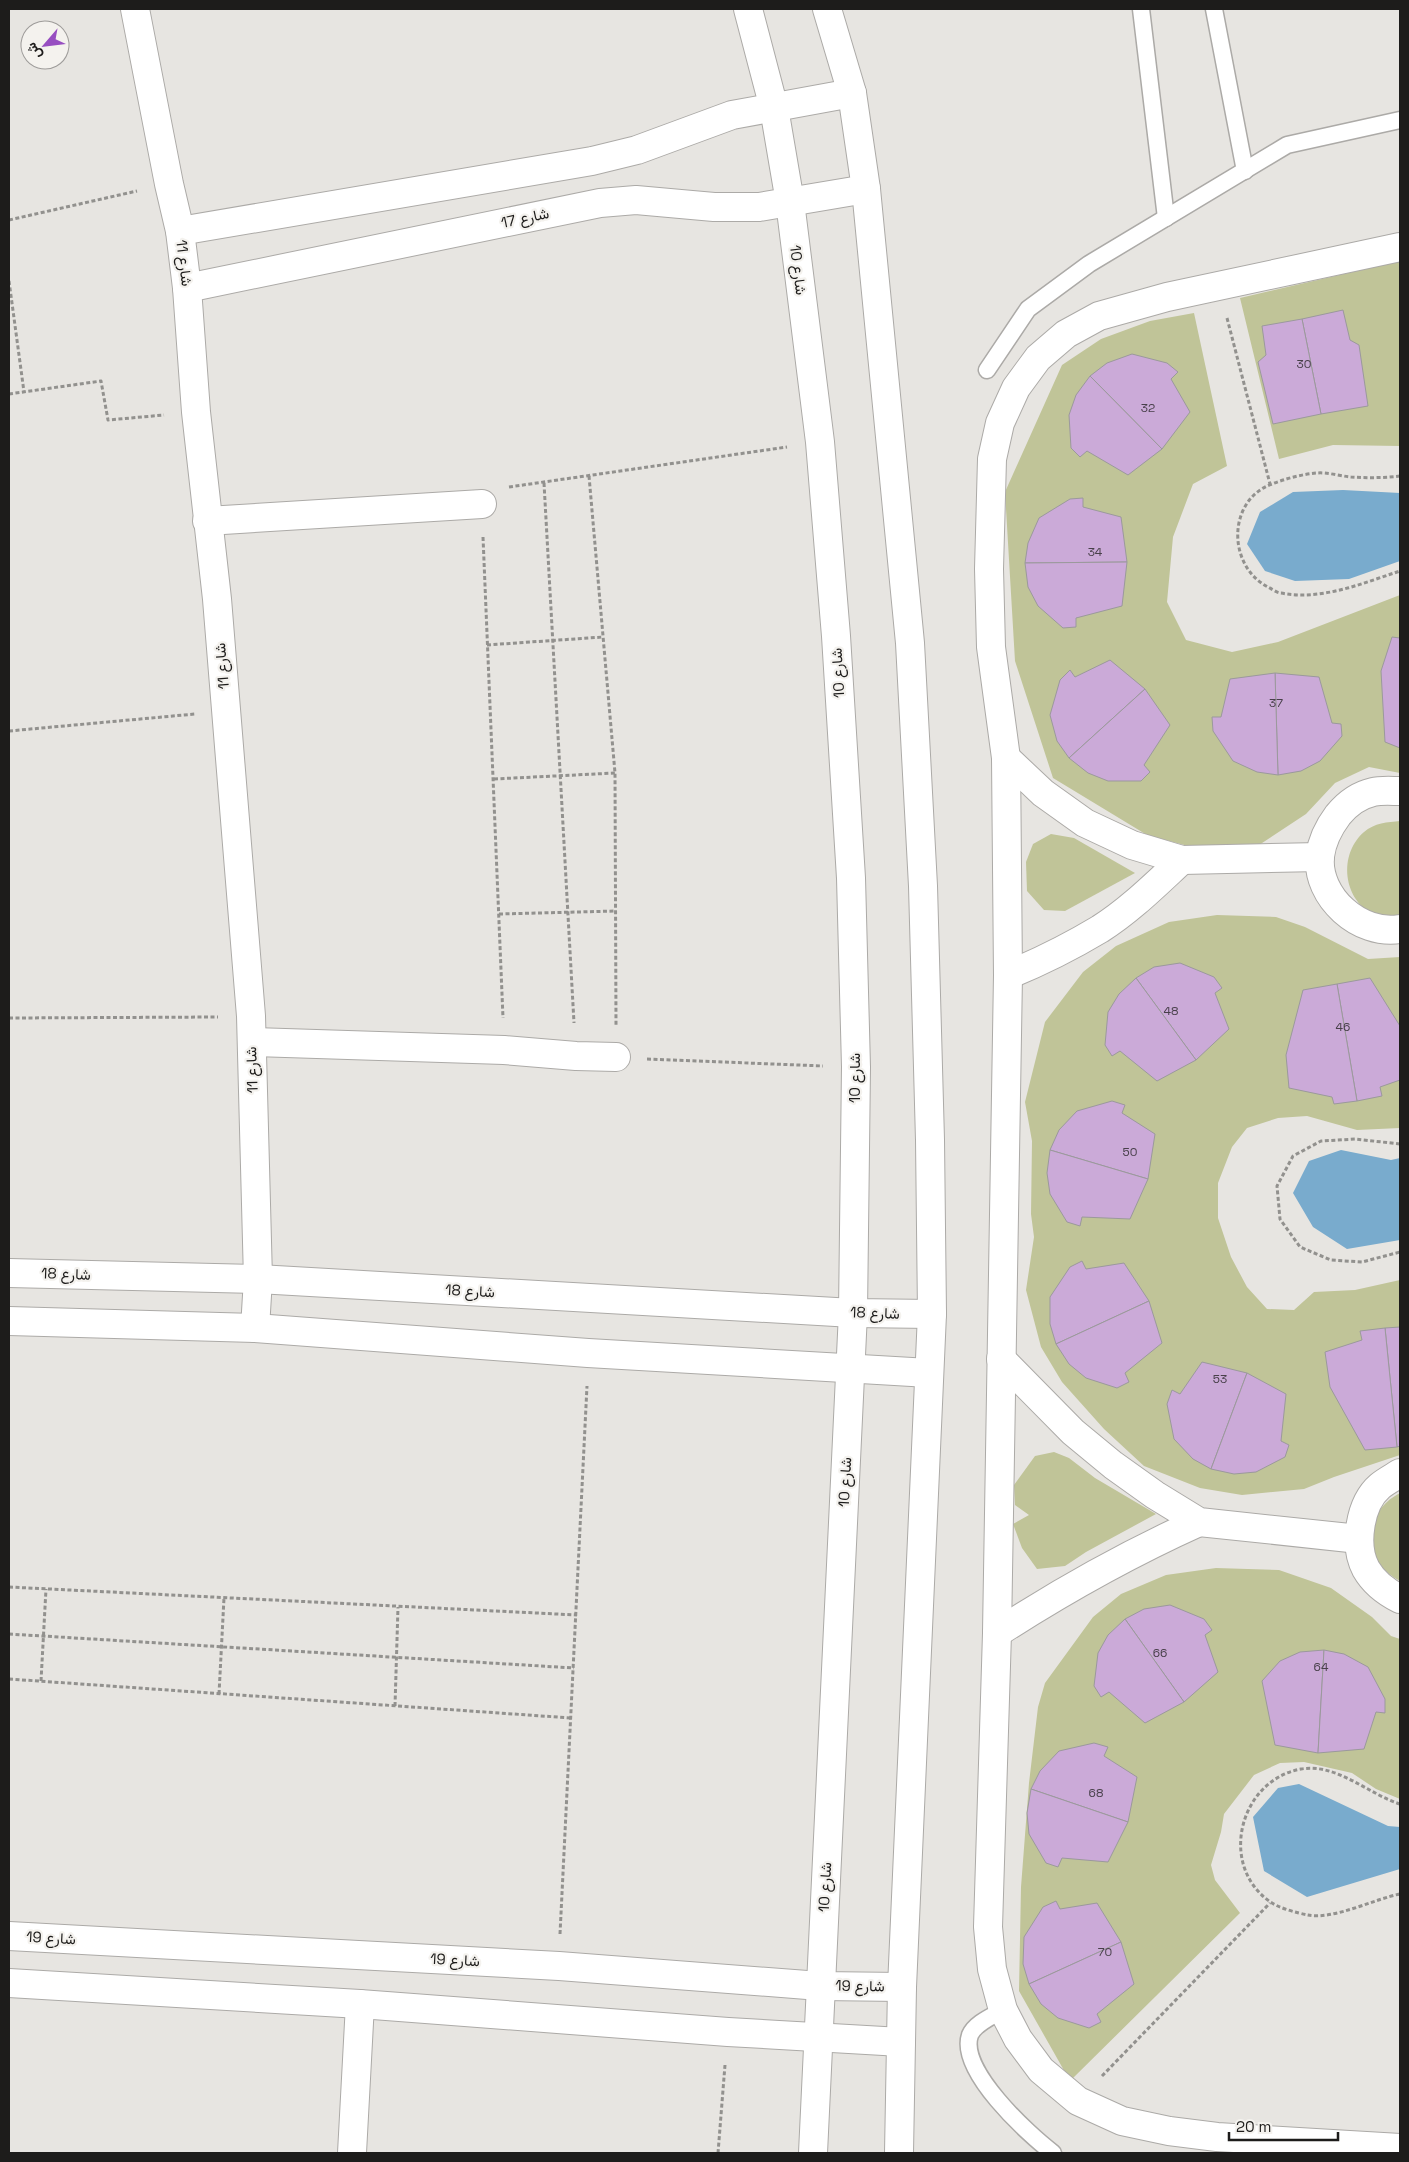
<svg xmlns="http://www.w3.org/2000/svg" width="1409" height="2162" font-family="'Space Grotesk',Vazirmatn,sans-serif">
	<rect width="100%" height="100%" fill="#e7e5e1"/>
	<g fill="#c0c498">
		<path d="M1400 261V446L1333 445 1279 459 1240 298Z"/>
		<path d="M1194 313 1227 466 1193 484 1173 537 1167 602 1186 640 1232 652 1278 642 1400 595V773L1369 767 1335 783 1306 814 1259 845 1203 850 1147 835 1053 778 1015 661 1005 492 1062 365 1101 339 1150 321Z"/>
		<path d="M1400 821V919C1394 919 1387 919 1381 917 1344 907 1336 856 1364 832 1374 823 1388 822 1400 821Z"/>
		<path d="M1051 834 1074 838 1135 873 1065 911 1044 910 1027 891 1026 862 1033 844Z"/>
		<path d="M1217 915 1276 917 1305 927 1368 959 1400 957V1128L1357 1130 1307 1116 1278 1118 1247 1128 1232 1147 1218 1183V1218L1231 1257 1247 1287 1267 1309 1294 1310 1314 1292 1355 1290 1400 1280V1455L1334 1477 1304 1489 1242 1495 1200 1488 1144 1466 1104 1429 1062 1382 1041 1347 1026 1290 1034 1237 1031 1214 1032 1141 1025 1102 1045 1022 1083 972 1116 946 1169 922Z"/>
		<path d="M1054 1452 1069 1458 1095 1478 1156 1514 1086 1552 1065 1566 1037 1569 1022 1548 1013 1524 1029 1515 1015 1505 1014 1485 1035 1456Z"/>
		<path d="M1400 1493V1581C1362 1561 1361 1513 1400 1493Z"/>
		<path d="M1216 1568 1279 1570 1331 1588 1372 1617 1391 1636 1400 1639V1799L1376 1789 1352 1773 1304 1762 1280 1763 1254 1775 1224 1814 1221 1832 1211 1865 1215 1880 1240 1913 1070 2081 1019 1991 1021 1887 1029 1783 1038 1707 1045 1683 1093 1617 1121 1594 1166 1575Z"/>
	</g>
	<g fill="#79abcd">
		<path d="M1343 490 1400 493V561L1349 579 1295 581 1265 571 1247 544 1260 512 1293 492Z"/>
		<path d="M1341 1150 1391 1160 1400 1158V1240L1347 1249 1313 1227 1293 1193 1309 1161Z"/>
		<path d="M1299 1784 1388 1826 1400 1827V1869L1307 1897 1264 1871 1253 1817 1278 1788Z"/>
	</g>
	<g fill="#cbaad8" stroke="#9b999c">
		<path d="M1343 310 1350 340 1359 345 1368 406 1321 414 1302 319Z"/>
		<path d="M1302 319 1321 414 1273 424 1258 362 1266 355 1262 326Z"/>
		<path d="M1132 354 1167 363 1178 372 1171 379 1190 412 1162 449 1090 376 1107 363Z"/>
		<path d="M1090 376 1162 449 1128 475 1087 451 1080 457 1071 448 1069 415 1076 395Z"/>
		<path d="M1083 498V507L1121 517 1127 562 1025 563 1028 543 1039 518 1070 499Z"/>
		<path d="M1127 562 1122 606 1076 618V627L1063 628 1038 606 1028 587 1025 563Z"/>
		<path d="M1392 637 1400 638V748L1385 742 1381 671Z"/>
		<path d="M1110 660 1145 689 1069 758 1057 741 1050 715 1060 680 1070 670 1075 677Z"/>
		<path d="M1275 673 1319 677 1332 723 1341 724 1342 736 1320 761 1301 771 1278 775Z"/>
		<path d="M1275 673 1278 775 1257 772 1233 761 1213 731 1212 717H1221L1230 679Z"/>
		<path d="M1145 689 1170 725 1144 765 1150 772 1141 781H1108L1088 773 1069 758Z"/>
		<path d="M1180 963 1214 977 1222 988 1215 993 1229 1029 1196 1060 1136 978 1154 967Z"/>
		<path d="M1136 978 1196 1060 1157 1081 1120 1051 1112 1056 1105 1045 1108 1012 1119 994Z"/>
		<path d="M1370 978 1400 1026V1080L1380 1087 1382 1096 1357 1101 1337 984Z"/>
		<path d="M1337 984 1357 1101 1334 1104 1332 1097 1289 1088 1286 1055 1303 990Z"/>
		<path d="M1112 1101 1125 1105 1122 1113 1155 1134 1148 1179 1050 1150 1059 1130 1077 1111Z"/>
		<path d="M1050 1150 1148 1179 1130 1219 1082 1217 1080 1226 1067 1222 1050 1194 1047 1173Z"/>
		<path d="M1082 1261 1086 1269 1124 1263 1149 1301 1056 1344 1050 1324V1297L1070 1267Z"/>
		<path d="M1149 1301 1162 1343 1125 1373 1129 1382 1117 1388 1086 1378 1069 1364 1056 1344Z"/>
		<path d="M1400 1327V1446L1397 1447 1385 1328Z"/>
		<path d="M1385 1328 1397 1447 1365 1450 1330 1387 1325 1352 1362 1340 1360 1331Z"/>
		<path d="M1202 1362 1247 1373 1211 1469 1193 1459 1174 1439 1167 1404 1172 1390 1180 1394Z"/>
		<path d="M1247 1373 1286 1394 1281 1441 1289 1445 1285 1457 1256 1472 1234 1474 1211 1469Z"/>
		<path d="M1170 1605 1204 1619 1212 1630 1205 1635 1218 1672 1184 1702 1125 1619 1144 1609Z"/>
		<path d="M1125 1619 1184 1702 1145 1723 1109 1692 1101 1697 1094 1686 1098 1653 1108 1635Z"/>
		<path d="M1324 1650 1318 1753 1275 1745 1262 1681 1280 1661 1300 1652Z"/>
		<path d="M1324 1650 1344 1654 1368 1667 1385 1699V1713L1376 1712 1364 1749 1318 1753Z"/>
		<path d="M1094 1743 1108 1747 1104 1756 1137 1777 1128 1822 1031 1789 1040 1771 1059 1751Z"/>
		<path d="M1031 1789 1128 1822 1108 1862 1062 1858 1058 1867 1046 1863 1029 1834 1027 1813Z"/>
		<path d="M1056 1901 1060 1909 1097 1903 1121 1942 1029 1984 1023 1964 1024 1937 1043 1907Z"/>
		<path d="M1121 1942 1134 1984 1097 2014 1101 2022 1089 2028 1058 2018 1041 2004 1029 1984Z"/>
	</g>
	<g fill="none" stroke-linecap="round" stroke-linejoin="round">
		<g stroke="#acaaa7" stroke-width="19">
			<g id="service">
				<path d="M1141 9 1166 218"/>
				<path d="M1214 9 1245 171"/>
				<path d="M987 370 1028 309 1089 264 1287 145 1400 120"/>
				<path d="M1003 2010C993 2016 975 2023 970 2035 958 2070 1028 2134 1053 2153"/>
			</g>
		</g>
		<g stroke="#acaaa7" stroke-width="30">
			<g id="minor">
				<path d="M135 9 169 184 180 231 187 288 196 412 217 599 251 1016 258 1279 255 1328"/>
				<path d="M180 231 592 161 637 150 732 115 852 93"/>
				<path d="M1400 247 1167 297 1099 316 1066 334 1038 358 1016 388 1000 423 992 459 989 569 991 647 1006 758 1008 975 997 1633 988 1927 992 1969 1003 2010 1018 2039 1041 2070 1078 2101 1122 2121 1169 2131 1217 2137 1400 2148"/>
				<path d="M187 288 600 203 636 200 714 207H759L866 189"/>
				<path d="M207 521 482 504"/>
				<path d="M1006 758 1043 793 1085 823 1132 845 1182 860 1320 857"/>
				<path d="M1400 791C1392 791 1381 790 1373 792 1360 795 1347 804 1338 815 1329 827 1322 840 1320 856 1316 897 1360 936 1400 929"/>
				<path d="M1008 975C1040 962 1070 947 1100 929 1130 910 1156 884 1182 860"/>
				<path d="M252 1042 504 1050 576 1056 616 1057"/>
				<path d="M9 1273 258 1279 853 1313 932 1314"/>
				<path d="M9 1321 255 1328 588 1353 929 1373"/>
				<path d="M1001 1359 1073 1432 1113 1465 1155 1495 1199 1522 1359 1539"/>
				<path d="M1400 1473C1394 1477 1386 1481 1380 1486 1360 1503 1353 1545 1366 1569 1374 1583 1386 1592 1400 1599"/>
				<path d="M997 1633C1062 1591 1128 1554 1199 1522"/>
				<path d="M9 1936 559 1966 820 1986 902 1987"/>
				<path d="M9 1983 360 2004 728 2032 901 2042"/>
				<path d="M352 2153 360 2004"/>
			</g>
		</g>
		<g stroke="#acaaa7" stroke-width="30">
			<g id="tertiary">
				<path d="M748 9 774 108 790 202 820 442 836 636 851 878 856 1067 853 1313 813 2153"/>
				<path d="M827 9 852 93 866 189 910 643 923 886 930 1140 932 1314 902 1987 899 2153"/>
			</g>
		</g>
		<g stroke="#92918e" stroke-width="3" stroke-dasharray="4 2.5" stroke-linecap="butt">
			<path d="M9 220 137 191"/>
			<path d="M9 281 24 392"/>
			<path d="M1227 318 1270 484"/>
			<path d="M9 394 101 381 108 420 164 415"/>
			<path d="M589 476 615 773 616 1025"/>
			<path d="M1400 476C1384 478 1367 478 1351 477 1340 476 1327 472 1317 473 1302 474 1285 479 1272 484 1227 500 1227 566 1268 587 1272 589 1277 593 1281 593 1322 601 1363 583 1400 571"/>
			<path d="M544 483 574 1023"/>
			<path d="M509 487 787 447"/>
			<path d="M483 537 503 1018"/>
			<path d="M487 645 603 637"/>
			<path d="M9 731 195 714"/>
			<path d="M494 779 615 773"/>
			<path d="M499 914 615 911"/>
			<path d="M9 1018 218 1017"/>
			<path d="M647 1059 823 1066"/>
			<path d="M1400 1144 1355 1139 1321 1141 1293 1156 1277 1186 1280 1219 1300 1247 1331 1260 1362 1262 1400 1252"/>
			<path d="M9 1587 577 1615"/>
			<path d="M9 1634 574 1668"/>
			<path d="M9 1679 571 1718"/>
			<path d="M41 1681 46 1589"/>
			<path d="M219 1694 224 1598"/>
			<path d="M395 1706 398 1607"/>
			<path d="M1400 1804C1368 1794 1337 1763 1301 1769 1240 1780 1218 1864 1269 1901 1278 1908 1297 1913 1308 1915 1334 1920 1374 1899 1400 1894"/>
			<path d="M560 1934 587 1386"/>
			<path d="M1102 2076 1270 1903"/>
			<path d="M718 2153 725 2065"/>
		</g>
		<use href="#service" stroke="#fff" stroke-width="16"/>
		<use href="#minor" stroke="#fff" stroke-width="28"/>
		<use href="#tertiary" stroke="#fff" stroke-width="28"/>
	</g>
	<g text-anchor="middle" stroke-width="4.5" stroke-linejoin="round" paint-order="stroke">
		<g font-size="12" fill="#48404a">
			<text x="1304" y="368">30</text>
			<text x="1148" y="412">32</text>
			<text x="1095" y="556">34</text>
			<text x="1276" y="707">37</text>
			<text x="1171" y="1015">48</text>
			<text x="1343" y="1031">46</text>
			<text x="1130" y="1156">50</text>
			<text x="1220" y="1383">53</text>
			<text x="1160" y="1657">66</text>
			<text x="1321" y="1671">64</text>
			<text x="1096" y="1797">68</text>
			<text x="1105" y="1956">70</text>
		</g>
		<g font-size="15" fill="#1d1c1b" stroke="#f4f2ee">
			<text transform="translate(525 218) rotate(-12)" y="5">شارع 17</text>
			<text transform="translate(184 263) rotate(83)" y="5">شارع 11</text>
			<text transform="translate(798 270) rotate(83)" y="5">شارع 10</text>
			<text transform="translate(222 666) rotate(-95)" y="5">شارع 11</text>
			<text transform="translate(838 673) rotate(-93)" y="5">شارع 10</text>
			<text transform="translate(252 1070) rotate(-92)" y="5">شارع 11</text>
			<text transform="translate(855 1078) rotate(-90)" y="5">شارع 10</text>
			<text transform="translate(66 1274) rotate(2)" y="5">شارع 18</text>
			<text transform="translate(470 1291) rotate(3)" y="5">شارع 18</text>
			<text transform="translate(875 1313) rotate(2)" y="5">شارع 18</text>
			<text transform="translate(845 1482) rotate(-87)" y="5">شارع 10</text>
			<text transform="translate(825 1887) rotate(-87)" y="5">شارع 10</text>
			<text transform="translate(51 1938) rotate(3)" y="5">شارع 19</text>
			<text transform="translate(455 1960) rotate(3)" y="5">شارع 19</text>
			<text transform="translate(860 1986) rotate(1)" y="5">شارع 19</text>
		</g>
	</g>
	<rect width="1409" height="2162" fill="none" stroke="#1d1c1b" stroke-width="20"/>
	<g transform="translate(45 45) rotate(242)"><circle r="24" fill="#f4f2ee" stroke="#9e9c9a"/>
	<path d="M0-4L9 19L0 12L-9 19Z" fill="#974ec1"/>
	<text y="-8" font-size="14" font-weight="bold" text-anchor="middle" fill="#1d1c1b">ش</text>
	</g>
	<path d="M1229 2132v8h109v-8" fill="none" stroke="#1d1c1b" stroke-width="2.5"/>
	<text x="1236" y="2132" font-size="15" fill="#1d1c1b" stroke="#f4f2ee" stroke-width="4" paint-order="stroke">20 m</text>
</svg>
